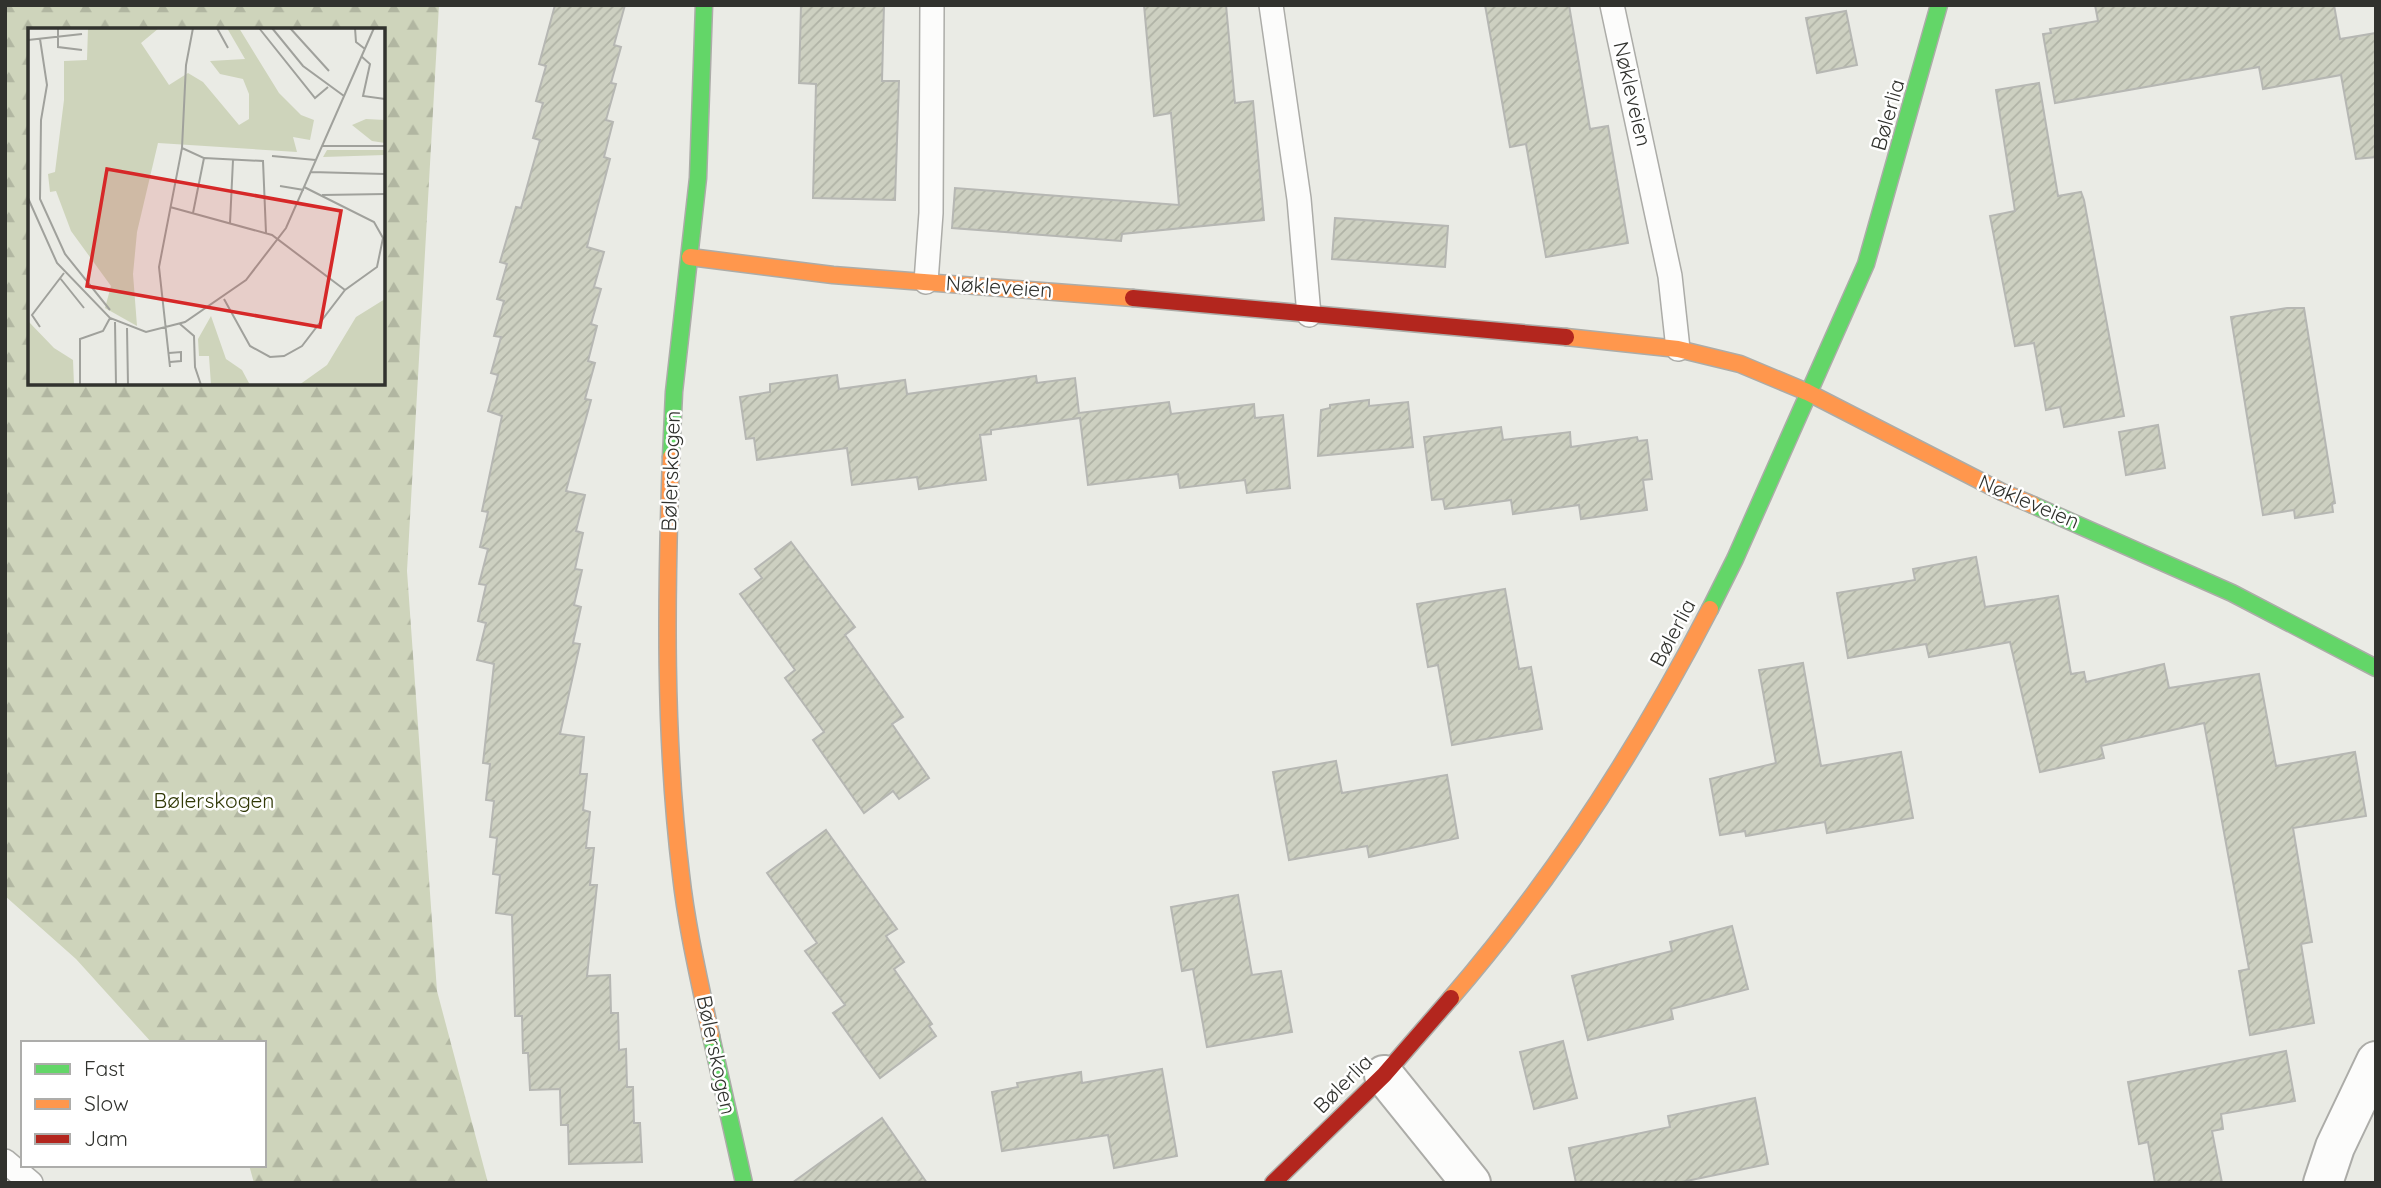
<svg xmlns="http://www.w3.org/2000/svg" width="2381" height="1188" font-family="Quicksand,sans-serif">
	<defs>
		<pattern id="forest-firs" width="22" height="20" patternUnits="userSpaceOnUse" patternTransform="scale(1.75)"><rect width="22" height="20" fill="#ced4bb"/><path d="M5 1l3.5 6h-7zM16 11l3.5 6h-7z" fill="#b1b6a1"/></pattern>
		<pattern id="building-hatch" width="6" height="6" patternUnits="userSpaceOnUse" patternTransform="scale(1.75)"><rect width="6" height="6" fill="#cdd0c1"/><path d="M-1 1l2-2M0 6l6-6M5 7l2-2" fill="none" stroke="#b0b3a6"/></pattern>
	</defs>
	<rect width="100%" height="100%" fill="#eaebe5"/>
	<path fill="url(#forest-firs)" fill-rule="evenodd" d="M5 5H439L407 571 437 991 488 1183H254L249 1165H264V1043H152L76 959 5 896ZM30 30H383V383H30Z"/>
	<g fill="url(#building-hatch)" stroke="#b6b7b3" stroke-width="2">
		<path d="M555 5H625L614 45 621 47 611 83 616 84 606 120 613 122 604 157 610 159 587 247 604 252 594 287 601 289 591 324 597 326 588 361 595 363 585 399 591 400 566 491 585 495 576 531 583 533 575 569 582 570 574 605 581 607 573 643 580 644 560 734 584 737 580 774H587L583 810 590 812 586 848H594L590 885H597L587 976 610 975 611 1013H618L619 1050 626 1049 627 1087H633L634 1123H640L642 1162 569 1164 568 1125H561L560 1089 530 1090 528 1053H523L522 1016H515L512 915 496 913 500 875 493 874 497 838 490 837 494 801 486 800 490 764 483 763 494 664 477 660 486 623 478 621 486 585 479 584 488 549 480 547 488 512 482 511 502 416 488 411 498 375 491 373 501 337 494 336 504 301 497 299 507 264 500 262 516 207 521 208 540 140 533 138 543 103 536 101 546 66 539 64Z"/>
		<path d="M801 5H884L882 81H899L895 200 813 198 816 84 799 83Z"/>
		<path d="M1144 5H1226L1235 103 1253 101 1264 220 1122 234 1121 241 952 228 955 188 1179 205 1171 113 1154 116Z"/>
		<path d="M1485 5H1569L1590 129 1608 126 1628 243 1546 257 1526 144 1510 147Z"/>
		<path d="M2095 5H2334L2340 39 2376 33V157L2356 159 2341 75 2263 89 2259 67 2055 103 2043 34 2051 33 2050 29 2098 21Z"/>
		<path d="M1846 11 1857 65 1817 73 1806 18Z"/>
		<path d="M2039 83 2058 196 2081 192 2084 200 2124 416 2064 427 2060 407 2046 410 2034 343 2015 346 1990 216 2015 211 1996 90Z"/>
		<path d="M1335 218 1448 226 1445 267 1332 259Z"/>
		<path d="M2287 308H2304L2335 503 2332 504 2333 512 2295 518 2294 510 2263 515 2231 317Z"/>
		<path d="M837 375 839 389 905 380 907 394 1036 376 1037 383 1075 378 1079 413 1169 402 1171 414 1254 404 1255 418 1283 415 1290 488 1247 493 1245 480 1180 488 1178 474 1088 485 1080 418 991 430V434L980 435 986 480 952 484 919 489 917 477 852 485 847 448 757 460 754 438 746 439 740 397 770 392V384Z"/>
		<path d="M1369 400V406L1408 402 1413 447 1318 456 1321 410 1330 408V405Z"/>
		<path d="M2158 425 2165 468 2126 475 2119 432Z"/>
		<path d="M1501 427 1503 440 1570 432 1571 447 1637 437 1638 441 1647 440 1652 479 1643 480 1647 510 1581 519 1579 505 1513 514 1511 500 1445 509 1443 499 1432 500 1424 437Z"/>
		<path d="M791 542 855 627 845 635 903 717 892 724 929 778 899 799 893 791 864 813 813 740 824 732 785 678 795 670 740 594 762 578 755 569Z"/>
		<path d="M1976 557 1985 607 2058 596 2071 674 2084 672 2086 682 2164 664 2169 688 2259 674 2276 766 2355 752 2366 816 2293 828 2312 942 2301 944 2314 1023 2250 1035 2239 971 2249 969 2204 723 2101 746 2104 758 2040 772 2010 642 1929 657 1926 644 1848 658 1837 593 1915 580 1913 569Z"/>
		<path d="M1505 589 1519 669 1531 667 1542 729 1452 745 1438 665 1428 667 1417 604Z"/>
		<path d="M1803 663 1821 766 1901 752 1913 818 1827 833 1825 822 1746 836 1745 831 1720 835 1710 779 1776 763 1759 670Z"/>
		<path d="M1336 761 1342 793 1447 775 1458 838 1369 857 1367 846 1289 860 1273 772Z"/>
		<path d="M826 830 897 929 886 936 904 962 894 969 932 1024 929 1026 936 1036 880 1078 833 1013 845 1005 805 951 817 943 767 873Z"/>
		<path d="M1238 895 1252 975 1281 971 1292 1032 1207 1047 1193 969 1182 971 1171 907Z"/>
		<path d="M1732 926 1748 989 1671 1009 1673 1019 1588 1040 1572 976 1672 951 1670 942Z"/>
		<path d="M1563 1041 1577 1098 1534 1109 1520 1052Z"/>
		<path d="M2286 1051 2295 1101 2221 1114 2223 1129 2212 1131 2222 1183H2155L2148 1142 2139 1144 2128 1082Z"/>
		<path d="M1162 1069 1177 1156 1114 1168 1108 1135 1002 1151 992 1092 1018 1087 1017 1083 1081 1072 1082 1083Z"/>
		<path d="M1755 1098 1768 1164 1677 1183H1576L1569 1148 1670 1127 1668 1116Z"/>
		<path d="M882 1118 927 1183H792Z"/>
	</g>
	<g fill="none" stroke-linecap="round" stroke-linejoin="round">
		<g stroke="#acaca8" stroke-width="26">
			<g id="lane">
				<path d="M1271 5 1299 199 1309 315"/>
				<path d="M1612 5 1670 276 1678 349"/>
				<path d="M926 282 931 213 932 5"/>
				<path d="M5 1161 31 1183"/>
			</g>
		</g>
		<g stroke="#acaca8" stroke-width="42">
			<g id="street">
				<path d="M1384 1075 1471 1183"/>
				<path d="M2323 1183 2335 1147 2376 1061"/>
			</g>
		</g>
		<g stroke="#acaca8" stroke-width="19">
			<g id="fast">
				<path d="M671 457 674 392 698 178 704 5"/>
				<path d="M2033 505 2232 593 2376 668"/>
				<path d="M1710 609 1735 559 1866 264 1939 5"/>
				<path d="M711 1036 744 1183"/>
			</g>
		</g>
		<g stroke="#acaca8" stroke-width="19">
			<g id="slow">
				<path d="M690 257 833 275 1133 298"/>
				<path d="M1566 337 1678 349 1740 364 1807 392 2002 492 2033 505"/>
				<path d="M671 457C666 596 664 736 681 875 687 929 700 983 711 1036"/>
				<path d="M1451 998C1552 881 1639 746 1710 609"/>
			</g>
		</g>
		<g stroke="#acaca8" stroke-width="19">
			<g id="jam">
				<path d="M1133 298 1566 337"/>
				<path d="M1273 1183 1384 1075 1451 998"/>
			</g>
		</g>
		<use href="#lane" stroke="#fcfcfb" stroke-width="23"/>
		<use href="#street" stroke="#fcfcfb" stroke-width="38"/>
		<use href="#fast" stroke="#63d668" stroke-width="16"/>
		<use href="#slow" stroke="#ff974d" stroke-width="16"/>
		<use href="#jam" stroke="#b3261e" stroke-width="16"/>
	</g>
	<g text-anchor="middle" stroke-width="5" stroke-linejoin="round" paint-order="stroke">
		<g font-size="21" fill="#31322e" stroke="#fff">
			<text transform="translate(1632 94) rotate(77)" y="7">Nøkleveien</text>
			<text transform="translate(1888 115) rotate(-74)" y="7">Bølerlia</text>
			<text transform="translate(999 287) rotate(4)" y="7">Nøkleveien</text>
			<text transform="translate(671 471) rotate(-88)" y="7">Bølerskogen</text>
			<text transform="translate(2029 502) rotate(23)" y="7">Nøkleveien</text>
			<text transform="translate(1673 633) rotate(-62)" y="7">Bølerlia</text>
			<text transform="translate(716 1055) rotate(78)" y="7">Bølerskogen</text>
			<text transform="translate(1343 1084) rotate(-45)" y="7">Bølerlia</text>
		</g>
		<g font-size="21" fill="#313907" stroke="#fff">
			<text x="214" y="808">Bølerskogen</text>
		</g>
	</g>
	<g transform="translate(28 28)">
		<rect width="357" height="357" fill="#eaebe5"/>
		<path d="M60 0H131L113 15 141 57 160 45 175 54 211 97 221 91V66L215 51 192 46 182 33 217 31 199 0H211L251 65 273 87 286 92 282 112 265 109 269 124 130 115 109 204 105 246 109 298 77 280 83 258 43 203 28 163 22 164 20 146 27 144 36 72V33L59 32ZM338 91 357 92V115L344 113 324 97ZM299 122H357V127L295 129ZM357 271V357H271L299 337 328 289ZM183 288 198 331 214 342 222 357H183L181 328H171L170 311ZM0 293 26 320 45 332 46 357H0Z" fill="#ced4bb"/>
		<path fill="none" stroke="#a0a19c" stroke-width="2" d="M30 0V19L54 22M189 0 200 20M231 0 287 70 300 59M244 0 275 38 316 68M262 0 301 43M327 0 328 14 337 21M12 11 19 57 13 92 12 171 37 226 82 282M0 12 54 6M333 28 342 36 335 68 357 71M294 118H357M154 120 176 130 165 185M244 128 288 132M176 130 235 133 238 205M283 144 357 146M252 158 276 162M294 167 357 166M0 170 29 235 82 290 118 304 157 294 218 252 258 200 346 0M142 179 244 207 317 262M202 195 205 132M32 250 56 280M196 271 222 318 242 329 256 328 274 318 317 262 349 239 355 210 346 194 276 159M87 294 88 357M152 296 166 308 167 339 173 357M12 299 4 287 36 245M99 300 100 357M141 325 153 324V333L142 334M142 339 131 239 154 120 158 37 165 0M52 357V311L75 303 82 290"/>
		<path fill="#d62828" fill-opacity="0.15" stroke="#d62828" stroke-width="3.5" d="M79 141 313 183 292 299 59 258Z"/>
		<rect width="357" height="357" fill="none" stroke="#31322e" stroke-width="3.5"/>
	</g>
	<rect width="2381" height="1188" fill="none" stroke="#31322e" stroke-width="14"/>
	<rect x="21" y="1041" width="245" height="126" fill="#ffffff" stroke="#adadab" stroke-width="2"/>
	<rect x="35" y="1064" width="35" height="10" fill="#63d668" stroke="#adadab" stroke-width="2"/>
	<text x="84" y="1076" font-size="21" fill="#31322e">Fast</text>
	<rect x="35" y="1099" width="35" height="10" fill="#ff974d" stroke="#adadab" stroke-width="2"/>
	<text x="84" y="1111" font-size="21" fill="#31322e">Slow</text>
	<rect x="35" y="1134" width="35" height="10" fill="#b3261e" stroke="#adadab" stroke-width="2"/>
	<text x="84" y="1146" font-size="21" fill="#31322e">Jam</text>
</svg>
